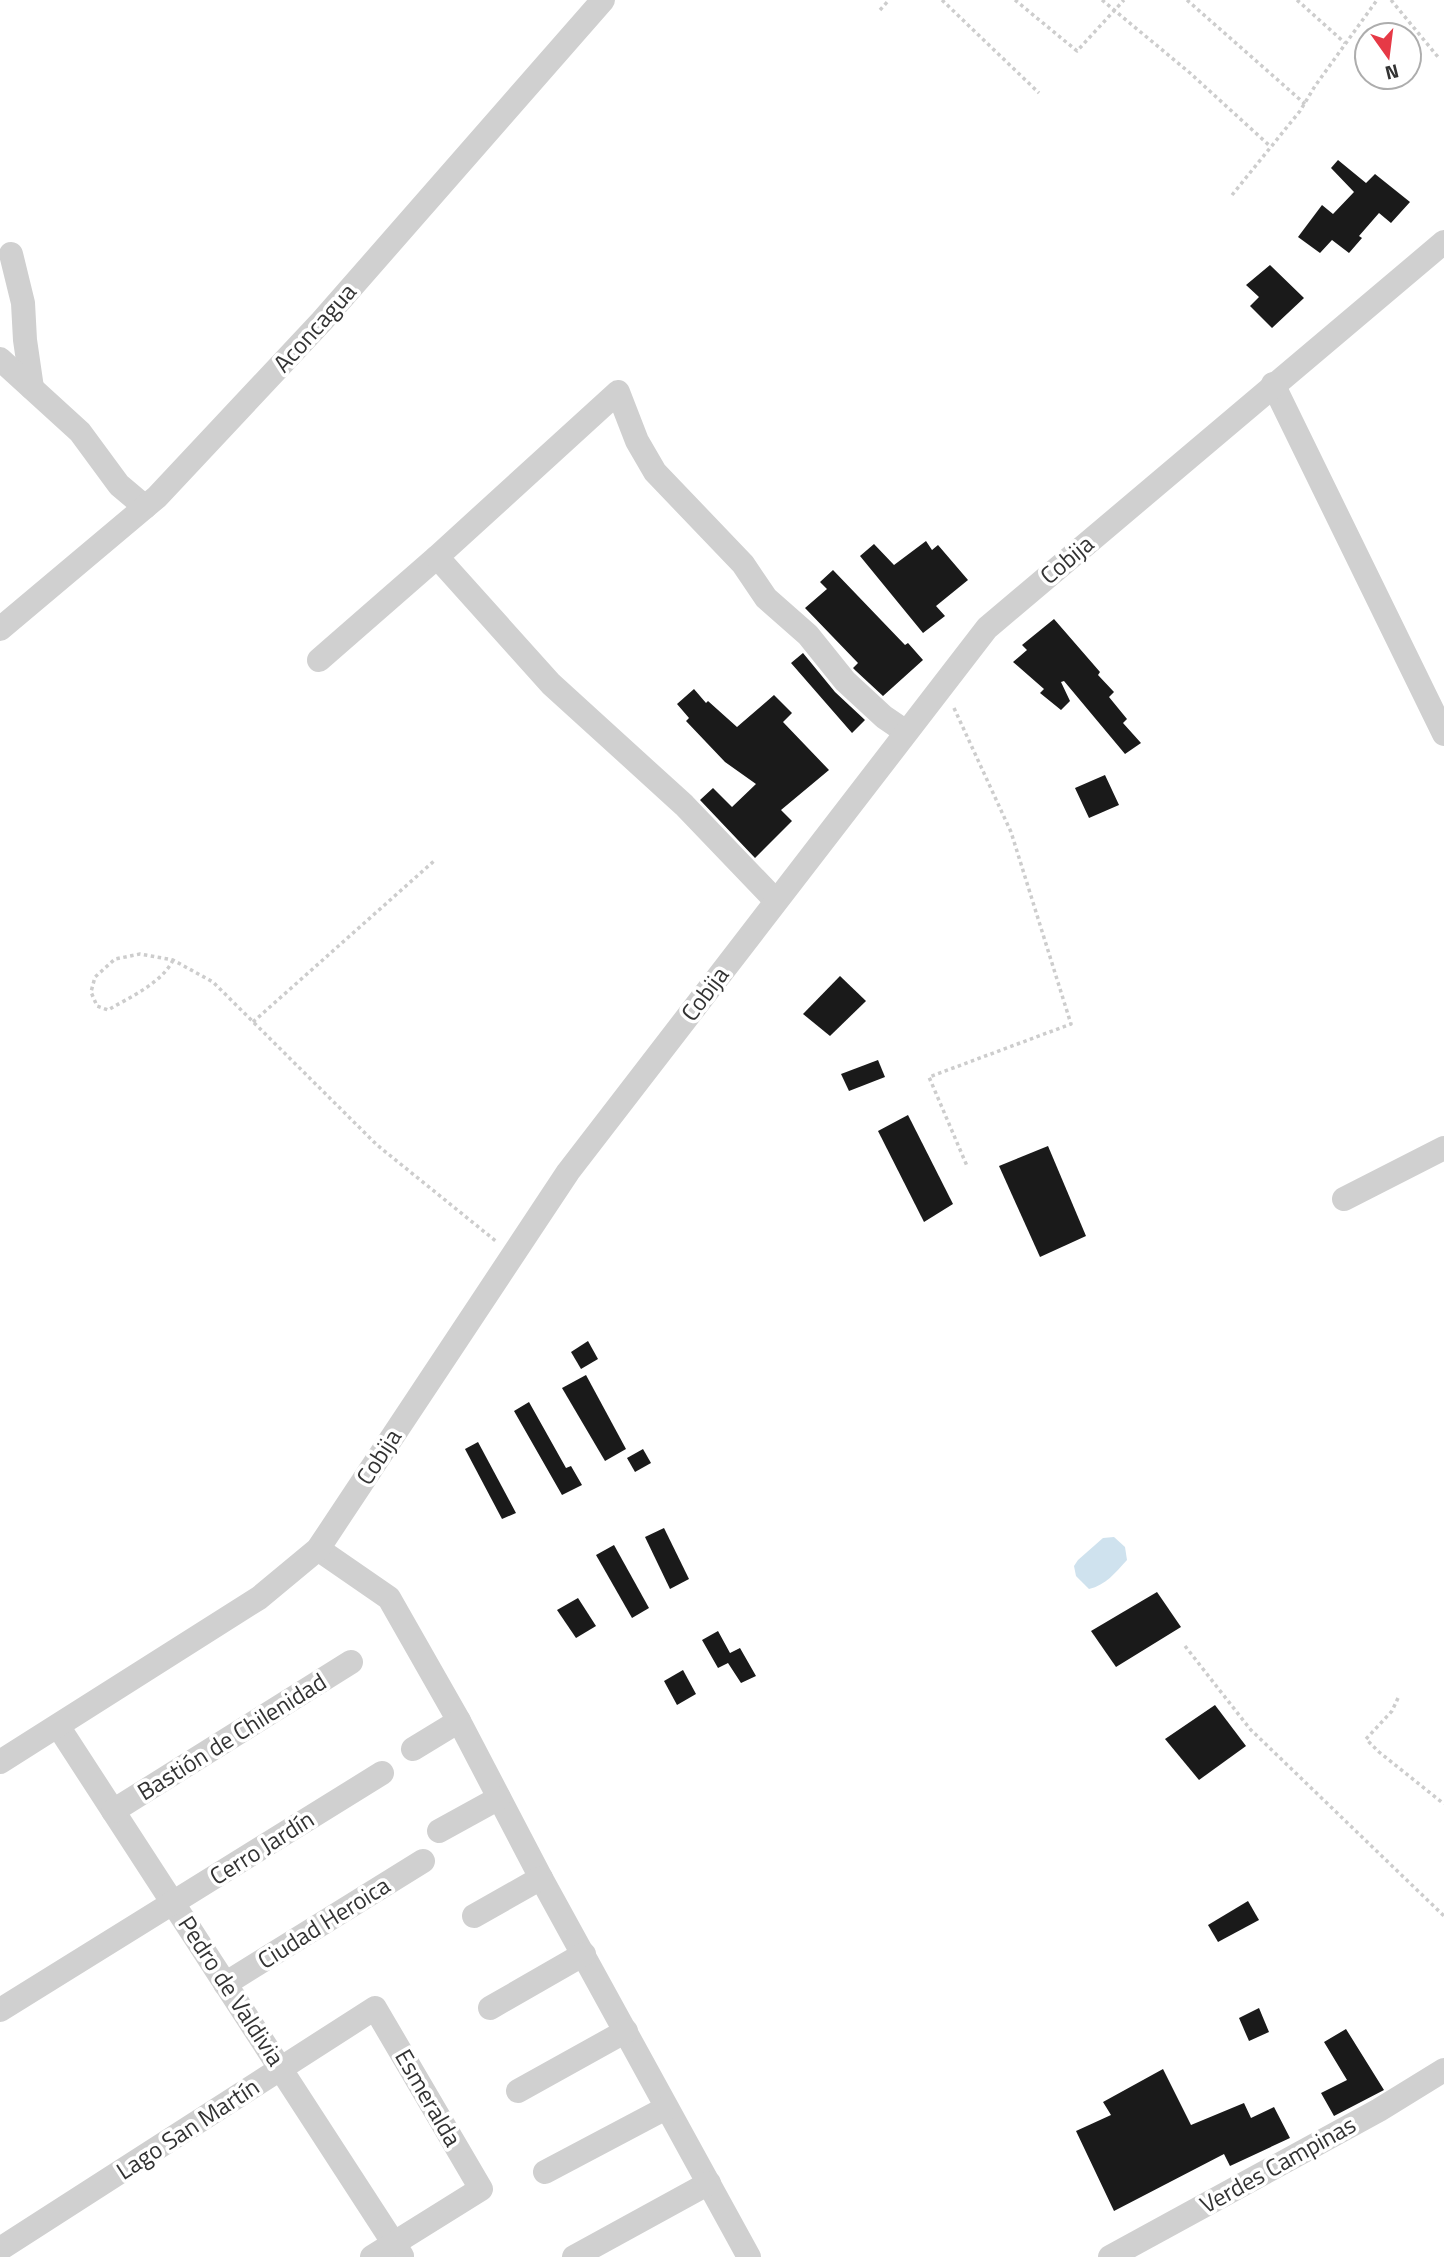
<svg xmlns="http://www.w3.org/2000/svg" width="1444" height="2257" font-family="'Titillium Web',sans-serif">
	<rect width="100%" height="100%" fill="#fff"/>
	<path fill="#cfe2ee" d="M1114 1537 1125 1547 1127 1560C1115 1573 1106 1585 1089 1589L1076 1576 1074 1566 1078 1560 1103 1538Z"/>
	<g fill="#1a1a1a">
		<path d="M1338 160 1366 183 1375 174 1410 202 1391 223 1379 213 1359 236 1362 238 1349 253 1332 240 1320 253 1298 237 1322 205 1333 214 1354 192 1331 168Z"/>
		<path d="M1270 265 1304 298 1272 328 1250 306 1259 297 1246 285Z"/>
		<path d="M926 541 932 550 938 545 968 580 936 606 945 616 923 633 860 556 874 544 894 565Z"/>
		<path d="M833 570 905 645 908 643 923 660 883 696 856 671 853 668 858 663 805 608 827 589 820 582Z"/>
		<path d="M1054 619 1100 672 1098 675 1114 692 1109 697 1127 719 1123 723 1141 743 1125 754 1064 681 1061 682 1070 701 1061 710 1040 693 1044 689 1013 662 1027 650 1022 645Z"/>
		<path d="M803 653 835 692 865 720 852 733 791 663Z"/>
		<path d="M694 689 706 703 708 701 737 727 774 695 792 713 783 722 829 770 781 810 792 821 755 858 700 800 713 788 732 807 756 784 725 762 686 721 689 718 677 704Z"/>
		<path d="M1105 775 1119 805 1089 818 1075 788Z"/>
		<path d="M840 976 866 1001 830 1036 803 1014Z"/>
		<path d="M878 1060 885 1077 849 1091 841 1074Z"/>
		<path d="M908 1115 953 1204 924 1222 878 1131Z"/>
		<path d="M1048 1146 1086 1236 1040 1257 999 1166Z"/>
		<path d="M588 1341 598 1359 581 1369 571 1352Z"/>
		<path d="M586 1375 626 1449 605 1461 562 1388Z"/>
		<path d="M529 1402 566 1468 571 1466 582 1485 562 1495 514 1411Z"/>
		<path d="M478 1442 516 1513 502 1519 465 1449Z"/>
		<path d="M643 1449 651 1463 635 1472 627 1458Z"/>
		<path d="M664 1528 689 1579 670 1589 645 1537Z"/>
		<path d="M614 1545 649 1608 632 1618 596 1555Z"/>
		<path d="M1157 1592 1181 1627 1116 1667 1091 1631Z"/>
		<path d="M578 1598 596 1626 576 1638 557 1610Z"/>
		<path d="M718 1631 730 1653 740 1648 756 1676 741 1683 728 1663 718 1668 702 1640Z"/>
		<path d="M683 1670 696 1694 677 1705 664 1681Z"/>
		<path d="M1215 1705 1246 1746 1199 1780 1165 1739Z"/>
		<path d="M1248 1901 1259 1920 1218 1942 1208 1925Z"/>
		<path d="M1259 2008 1269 2032 1249 2041 1239 2018Z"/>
		<path d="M1346 2029 1384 2090 1334 2116 1321 2093 1347 2080 1324 2042Z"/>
		<path d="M1163 2069 1191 2125 1244 2103 1251 2118 1274 2107 1290 2138 1230 2166 1224 2154 1114 2211 1076 2131 1111 2115 1103 2102Z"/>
	</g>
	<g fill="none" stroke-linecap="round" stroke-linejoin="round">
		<g stroke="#cdcdcd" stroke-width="3.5" stroke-dasharray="3.5 3.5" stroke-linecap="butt">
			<path d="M942 0 1039 93"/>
			<path d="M1015 0 1077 51 1124 0"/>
			<path d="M1102 0 1190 73 1271 147"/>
			<path d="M1187 0 1305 104"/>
			<path d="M1297 0 1345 43"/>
			<path d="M1391 0 1438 57"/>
			<path d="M880 10 889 0"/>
			<path d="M1232 195 1300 111 1315 86 1377 0"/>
			<path d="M954 708 1011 832 1071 1024 929 1077 967 1166"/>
			<path d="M173 960C162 983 130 997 108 1010L97 1006 91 992 95 977 115 959 140 954 173 960 213 982 377 1145 497 1242"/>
			<path d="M253 1022 434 861"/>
			<path d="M1185 1646 1250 1729 1444 1916"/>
			<path d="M1398 1698 1392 1711 1366 1739 1379 1752 1444 1804"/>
		</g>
		<g stroke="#d0d0d0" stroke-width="24">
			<path d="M11 254 23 303 25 340 32 388"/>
			<path d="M0 359 80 432 119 485 145 507"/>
			<path d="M1273 384 1444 734"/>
			<path d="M0 629 157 497 322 321 603 0"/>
			<path d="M319 660 437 557"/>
			<path d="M776 901 684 805 551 684 437 557 618 392 637 441 655 472 743 564 766 598 808 635 845 681 884 717 906 732"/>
			<path d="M1344 1199 1444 1148"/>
			<path d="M318 1549 389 1598 459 1721 541 1878 749 2257"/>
			<path d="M58 1726 402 2256"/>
			<path d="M413 1749 459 1721"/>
			<path d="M0 1762 259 1598 318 1549 568 1172 987 628 1444 242"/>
			<path d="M113 1811 351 1662"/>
			<path d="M439 1831 499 1798"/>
			<path d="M474 1916 541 1878"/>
			<path d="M225 1984 423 1861"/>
			<path d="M490 2008 584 1954"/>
			<path d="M0 2010 382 1773"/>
			<path d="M518 2091 626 2031"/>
			<path d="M545 2172 666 2108"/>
			<path d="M0 2249 375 2008 481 2189 372 2257"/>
			<path d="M574 2257 709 2183"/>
			<path d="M1110 2257 1379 2110 1444 2070"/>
		</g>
	</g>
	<g text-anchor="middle" stroke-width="7" stroke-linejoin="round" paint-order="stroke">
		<g font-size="24" fill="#333" stroke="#fff">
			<text transform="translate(315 328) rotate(-48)" y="8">Aconcagua</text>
			<text transform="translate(1067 560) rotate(-40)" y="8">Cobija</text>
			<text transform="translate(705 994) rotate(-53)" y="8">Cobija</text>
			<text transform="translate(379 1457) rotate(-57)" y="8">Cobija</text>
			<text transform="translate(232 1737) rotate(-32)" y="8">Bastión de Chilenidad</text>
			<text transform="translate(262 1848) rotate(-32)" y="8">Cerro Jardín</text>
			<text transform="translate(324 1923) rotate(-32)" y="8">Ciudad Heroica</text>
			<text transform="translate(231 1991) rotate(57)" y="8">Pedro de Valdivia</text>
			<text transform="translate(428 2098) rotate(60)" y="8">Esmeralda</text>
			<text transform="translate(188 2129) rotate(-33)" y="8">Lago San Martín</text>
			<text transform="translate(1278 2165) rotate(-29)" y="8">Verdes Campinas</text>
		</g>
	</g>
	<g transform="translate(1388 56) rotate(166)"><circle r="33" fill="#ffffff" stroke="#adadad" stroke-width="2"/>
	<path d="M0-5L12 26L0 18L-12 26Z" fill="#e63946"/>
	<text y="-10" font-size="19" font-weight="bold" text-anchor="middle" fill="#333333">N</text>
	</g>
</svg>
